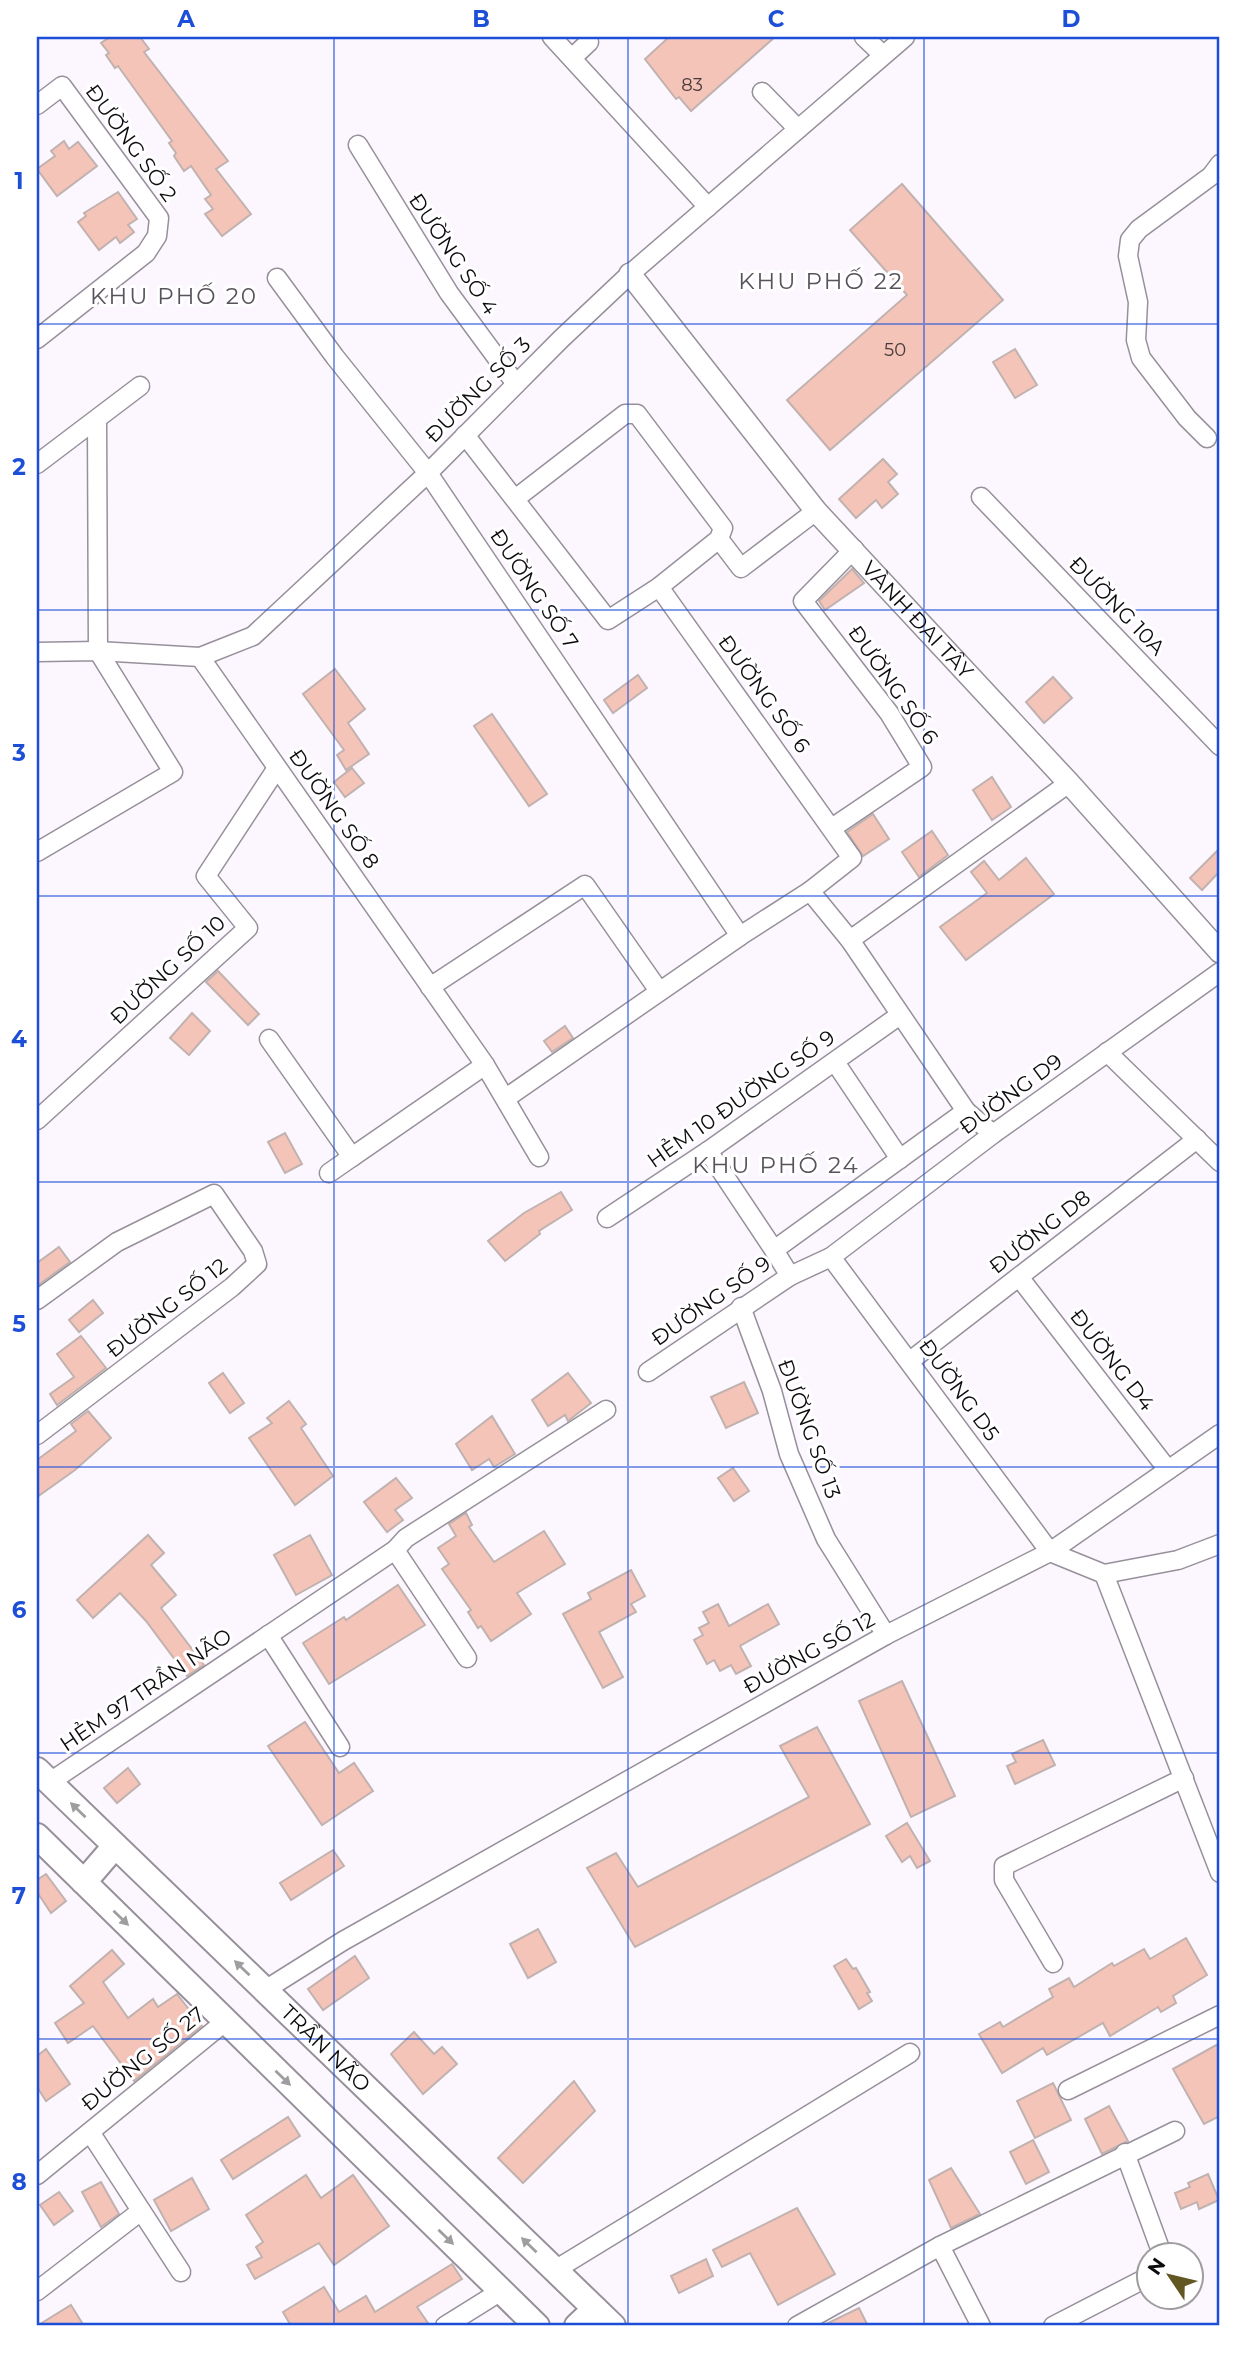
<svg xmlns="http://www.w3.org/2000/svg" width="1257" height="2363" font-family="Montserrat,sans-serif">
	<rect width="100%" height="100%" fill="#fcf7ff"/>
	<g fill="#f5c4b9" stroke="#c1b2af" stroke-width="2">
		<path d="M110 37H140L149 49 144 52 228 161 216 169 251 214 222 236 205 214 213 209 205 199 211 195 191 166 184 171 174 156 176 153 169 143 172 141 118 66 115 68 106 55 109 53 101 43Z"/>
		<path d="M669 37H775L691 111 679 97 676 99 645 59Z"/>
		<path d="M64 141 69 149 78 142 97 166 57 196 37 169 55 156 51 151Z"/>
		<path d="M902 184 1003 300 830 450 787 400 907 295 850 230Z"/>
		<path d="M118 192 137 219 128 225 134 232 120 243 116 237 99 250 78 222 86 216 84 213Z"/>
		<path d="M1015 349 1037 385 1015 398 993 362Z"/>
		<path d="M883 459 897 474 888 482 898 494 882 508 876 500 856 518 839 499Z"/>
		<path d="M852 569 864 583 825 610 819 601Z"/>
		<path d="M335 669 365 709 348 723 369 754 346 770 337 755 344 750 303 694Z"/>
		<path d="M638 675 647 688 613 713 604 700Z"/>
		<path d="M1053 677 1072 698 1044 723 1026 702Z"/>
		<path d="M492 714 547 794 529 806 474 726Z"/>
		<path d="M352 768 364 783 345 797 334 782Z"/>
		<path d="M992 777 1011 807 992 820 973 790Z"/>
		<path d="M873 814 889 839 863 856 847 832Z"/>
		<path d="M932 831 948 855 919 877 902 852Z"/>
		<path d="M1220 848V871L1202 890 1190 878Z"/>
		<path d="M1026 858 1054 894 966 960 940 927 987 893 971 872 984 861 999 880Z"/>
		<path d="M218 971 259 1014 248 1025 206 982Z"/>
		<path d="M192 1013 210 1031 189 1055 170 1038Z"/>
		<path d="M565 1026 573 1038 552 1052 544 1041Z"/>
		<path d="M285 1133 302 1164 285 1173 268 1142Z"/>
		<path d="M561 1192 572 1210 539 1231 540 1234 505 1261 488 1241 524 1213Z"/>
		<path d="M59 1247 70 1262 37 1286V1263Z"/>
		<path d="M93 1300 103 1313 79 1332 69 1320Z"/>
		<path d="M81 1336 106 1368 57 1405 50 1394 74 1377 57 1354Z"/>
		<path d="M223 1373 244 1403 230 1413 209 1383Z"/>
		<path d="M568 1373 591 1403 568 1421 565 1415 548 1426 532 1400Z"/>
		<path d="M744 1382 758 1413 726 1428 711 1397Z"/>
		<path d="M289 1401 306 1424 301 1428 333 1476 295 1505 249 1438 272 1423 267 1418Z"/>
		<path d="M88 1411 111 1438 75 1470 37 1497V1460L76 1431 71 1424Z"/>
		<path d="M492 1416 515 1454 494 1467 489 1459 472 1470 456 1444Z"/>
		<path d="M733 1468 749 1491 734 1501 718 1478Z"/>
		<path d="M396 1478 412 1498 395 1510 403 1520 387 1532 364 1502Z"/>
		<path d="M466 1513 472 1525 469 1527 494 1562 544 1531 565 1564 517 1593 531 1614 491 1641 481 1626 478 1628 468 1612 471 1610 442 1569 449 1564 438 1548 456 1536 449 1524Z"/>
		<path d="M148 1535 164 1553 151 1565 176 1595 161 1608 204 1665 187 1676 146 1621 120 1593 93 1618 77 1600Z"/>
		<path d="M310 1535 332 1575 296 1595 274 1555Z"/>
		<path d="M631 1570 645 1596 631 1604 636 1612 599 1632 623 1677 603 1688 563 1614 591 1599 588 1593Z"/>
		<path d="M398 1585 425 1625 329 1684 303 1643 344 1617 346 1620Z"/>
		<path d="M718 1604 729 1626 768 1604 779 1624 740 1646 751 1666 736 1674 731 1665 720 1671 714 1660 707 1664 694 1640 703 1635 699 1628 709 1623 703 1612Z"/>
		<path d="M902 1681 955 1796 911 1817 859 1701Z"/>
		<path d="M305 1722 339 1773 354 1763 373 1791 322 1825 268 1746Z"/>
		<path d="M817 1727 870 1824 635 1947 587 1868 616 1853 638 1887 809 1797 780 1746Z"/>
		<path d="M1043 1740 1055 1765 1015 1784 1007 1766 1016 1762 1012 1754Z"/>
		<path d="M128 1768 140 1784 117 1803 104 1788Z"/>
		<path d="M907 1823 930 1861 917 1868 910 1856 902 1862 886 1836Z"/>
		<path d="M333 1850 344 1866 291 1900 280 1883Z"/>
		<path d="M46 1874 66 1901 51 1913 37 1892V1880Z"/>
		<path d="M538 1929 556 1962 528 1978 510 1944Z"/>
		<path d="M1186 1938 1207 1975 1173 1996 1176 2003 1161 2012 1158 2007 1110 2036 1103 2023 1047 2055 1043 2048 1002 2073 979 2034 1000 2022 1003 2027 1053 1997 1049 1989 1069 1978 1074 1987 1112 1963 1114 1966 1144 1949 1150 1959Z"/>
		<path d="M112 1950 124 1964 103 1982 128 2018 153 1999 158 2007 177 1994 202 2026 134 2081 93 2026 68 2043 55 2023 84 2003 70 1986Z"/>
		<path d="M355 1956 369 1978 323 2010 308 1989Z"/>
		<path d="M846 1959 853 1969 856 1968 870 1992 867 1993 872 2001 859 2009 834 1966Z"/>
		<path d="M414 2032 434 2054 442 2047 457 2064 423 2094 391 2054Z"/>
		<path d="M1220 2043V2116L1204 2124 1173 2069Z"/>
		<path d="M46 2049 70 2084 46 2101 37 2087V2056Z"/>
		<path d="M574 2081 595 2111 523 2183 498 2158Z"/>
		<path d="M1053 2083 1071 2120 1035 2138 1017 2101Z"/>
		<path d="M1109 2106 1128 2141 1102 2154 1085 2119Z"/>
		<path d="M288 2117 300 2136 233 2179 221 2160Z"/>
		<path d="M1033 2140 1049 2172 1026 2184 1010 2152Z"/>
		<path d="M951 2168 980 2214 951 2228 929 2180Z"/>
		<path d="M1208 2174 1219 2200 1199 2209 1197 2202 1181 2209 1175 2193 1190 2187 1188 2183Z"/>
		<path d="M306 2175 321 2198 353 2175 389 2226 334 2265 319 2243 255 2279 247 2265 262 2257 256 2247 263 2242 246 2215Z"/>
		<path d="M192 2178 209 2209 171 2231 154 2200Z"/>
		<path d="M101 2182 119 2214 101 2227 82 2192Z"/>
		<path d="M59 2192 73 2211 54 2225 40 2205Z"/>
		<path d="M797 2208 835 2274 778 2305 750 2253 722 2267 713 2250Z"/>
		<path d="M706 2259 713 2276 679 2293 671 2276Z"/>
		<path d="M452 2264 462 2279 417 2307 430 2326H291L283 2312 324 2287 339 2312 366 2296 375 2312Z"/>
		<path d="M71 2305 84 2326H37Z"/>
		<path d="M859 2308 868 2326H822Z"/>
	</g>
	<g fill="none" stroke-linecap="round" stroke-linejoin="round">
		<g stroke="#97909b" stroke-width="21">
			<g id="minor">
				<path d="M552 37 708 207"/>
				<path d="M864 37 883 55"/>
				<path d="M572 58 589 42"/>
				<path d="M762 92 798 129"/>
				<path d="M37 105 62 86 159 218 157 236 146 253 37 339"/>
				<path d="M358 145 449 293 516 384"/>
				<path d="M277 278 335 357 428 473 740 936"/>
				<path d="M465 435 608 620 659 587 719 539 723 528 637 414H625L515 499"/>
				<path d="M1207 438 1187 418 1141 358 1136 340 1138 302 1128 256 1130 240 1139 229 1211 176 1220 164"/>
				<path d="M37 464 140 386"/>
				<path d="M981 497 1220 746"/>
				<path d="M719 539 741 568 816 511"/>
				<path d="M37 652 98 651 200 657 253 636 428 473 561 339 630 274 905 37"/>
				<path d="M200 657 485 1065 539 1157"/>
				<path d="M832 828 922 767 889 713 803 601 854 549"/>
				<path d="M37 852 173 772 98 651 97 420"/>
				<path d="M810 891 850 940 966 1111 993 1134"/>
				<path d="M850 940 1069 783"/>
				<path d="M430 987 585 885 659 991"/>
				<path d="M269 1039 352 1157 485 1065"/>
				<path d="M1107 1052 1220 1162"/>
				<path d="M835 1062 900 1159"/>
				<path d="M506 1098 740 936 810 891 852 858 659 587"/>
				<path d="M37 1120 248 928 206 876 277 768"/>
				<path d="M708 1151 774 1250"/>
				<path d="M329 1173 352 1157"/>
				<path d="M607 1218 708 1151 900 1015"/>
				<path d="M831 1257 1050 1552 1220 1434"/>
				<path d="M790 1276 831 1257 993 1134 1220 972"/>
				<path d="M1019 1277 1168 1470"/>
				<path d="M37 1300 117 1242 214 1194 253 1251 257 1264 232 1287 37 1435"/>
				<path d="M741 1307 772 1391 789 1454 826 1539 886 1635"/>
				<path d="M910 1361 1197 1139"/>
				<path d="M648 1372 790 1276 774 1250 966 1111"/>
				<path d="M395 1550 467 1658"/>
				<path d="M1104 1574 1178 1560 1220 1544"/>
				<path d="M268 1635 340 1747"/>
				<path d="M50 1782 395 1550 406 1538 606 1410"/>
				<path d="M1053 1963 1004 1880V1866L1184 1778"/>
				<path d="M265 1990 343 1941 886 1635 1050 1552 1104 1574 1220 1873"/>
				<path d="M1068 2090 1220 2015"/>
				<path d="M90 2132 181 2272"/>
				<path d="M1125 2153 1162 2254"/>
				<path d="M37 2175 226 2021"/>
				<path d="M940 2246 981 2326"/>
				<path d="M555 2270 910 2053"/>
				<path d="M37 2291 141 2211"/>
				<path d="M445 2326 501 2291"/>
				<path d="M797 2326 940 2246 1175 2131"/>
				<path d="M1053 2326 1148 2277"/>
			</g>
		</g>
		<g stroke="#97909b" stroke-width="24">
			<g id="tertiary">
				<path id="s1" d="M630 274 816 511 1069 783 1220 952"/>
			</g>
		</g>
		<g stroke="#97909b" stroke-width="28">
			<g id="secondary">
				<path id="s2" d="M37 1770 613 2326"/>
				<path d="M37 1836 537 2326"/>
				<path d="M84 1882 115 1846"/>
				<path d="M577 2326 595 2309"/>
			</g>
		</g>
		<use href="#minor" stroke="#fff" stroke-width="18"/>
		<use href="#tertiary" stroke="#fff" stroke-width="21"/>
		<use href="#secondary" stroke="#fff" stroke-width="24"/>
	</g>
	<defs><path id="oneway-solid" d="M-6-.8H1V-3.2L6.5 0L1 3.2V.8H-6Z" transform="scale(1.75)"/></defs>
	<g fill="#9f9d9f">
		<use href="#oneway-solid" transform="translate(78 1810) rotate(-136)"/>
		<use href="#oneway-solid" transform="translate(121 1918) rotate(44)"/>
		<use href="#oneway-solid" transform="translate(242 1968) rotate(-136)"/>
		<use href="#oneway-solid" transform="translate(283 2078) rotate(44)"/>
		<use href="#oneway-solid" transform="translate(446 2237) rotate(44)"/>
		<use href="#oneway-solid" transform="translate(529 2245) rotate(-136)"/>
	</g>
	<path fill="none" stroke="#1d4ed8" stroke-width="2" stroke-opacity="0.55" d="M334 37V2326M628 37V2326M924 37V2326M37 324H1220M37 610H1220M37 896H1220M37 1182H1220M37 1467H1220M37 1753H1220M37 2039H1220"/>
	<g text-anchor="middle" stroke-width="6" stroke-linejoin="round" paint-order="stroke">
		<g font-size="18" fill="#48393a">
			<text x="692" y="91">83</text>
			<text x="895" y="356">50</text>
		</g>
		<g font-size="21" fill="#0e0b0f" stroke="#fff">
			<text transform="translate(131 143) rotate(54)" y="7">ĐƯỜNG SỐ 2</text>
			<text transform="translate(453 254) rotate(56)" y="7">ĐƯỜNG SỐ 4</text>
			<text transform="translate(478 390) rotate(-45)" y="7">ĐƯỜNG SỐ 3</text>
			<text transform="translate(534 589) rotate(56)" y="7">ĐƯỜNG SỐ 7</text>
			<text transform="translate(1117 606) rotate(46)" y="7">ĐƯỜNG 10A</text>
			<text dy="7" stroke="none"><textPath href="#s1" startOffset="450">VÀNH ĐAI TÂY</textPath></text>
			<text transform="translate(893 685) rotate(55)" y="7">ĐƯỜNG SỐ 6</text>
			<text transform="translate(764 694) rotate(54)" y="7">ĐƯỜNG SỐ 6</text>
			<text transform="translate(334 809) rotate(55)" y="7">ĐƯỜNG SỐ 8</text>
			<text transform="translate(168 970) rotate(-43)" y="7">ĐƯỜNG SỐ 10</text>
			<text transform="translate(1011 1094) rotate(-36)" y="7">ĐƯỜNG D9</text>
			<text transform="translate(741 1099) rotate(-35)" y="7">HẺM 10 ĐƯỜNG SỐ 9</text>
			<text transform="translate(1040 1232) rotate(-38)" y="7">ĐƯỜNG D8</text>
			<text transform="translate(711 1301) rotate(-35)" y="7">ĐƯỜNG SỐ 9</text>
			<text transform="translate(167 1308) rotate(-38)" y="7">ĐƯỜNG SỐ 12</text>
			<text transform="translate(1112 1360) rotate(52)" y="7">ĐƯỜNG D4</text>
			<text transform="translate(959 1390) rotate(54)" y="7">ĐƯỜNG D5</text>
			<text transform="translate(809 1429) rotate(70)" y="7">ĐƯỜNG SỐ 13</text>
			<text transform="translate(809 1653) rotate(-29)" y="7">ĐƯỜNG SỐ 12</text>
			<text transform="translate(146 1690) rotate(-34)" y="7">HẺM 97 TRẦN NÃO</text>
			<text dy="7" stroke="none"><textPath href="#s2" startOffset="401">TRẦN NÃO</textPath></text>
			<text transform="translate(143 2059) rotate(-39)" y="7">ĐƯỜNG SỐ 27</text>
		</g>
		<g font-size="23" letter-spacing="2" fill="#58525c" stroke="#fff">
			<text x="821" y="289">KHU PHỐ 22</text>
			<text x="174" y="304">KHU PHỐ 20</text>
			<text x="776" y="1173">KHU PHỐ 24</text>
		</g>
	</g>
	<rect width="1257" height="2363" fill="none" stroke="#ffffff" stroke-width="77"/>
	<g transform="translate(1170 2276) rotate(305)"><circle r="33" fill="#ffffff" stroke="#9f9d9f" stroke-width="2"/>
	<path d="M0-5L12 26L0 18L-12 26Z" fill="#625623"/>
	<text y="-10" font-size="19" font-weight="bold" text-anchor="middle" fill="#0e0b0f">N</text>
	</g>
	<rect x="38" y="38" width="1180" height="2286" fill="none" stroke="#1d4ed8" stroke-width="2.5"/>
	<g font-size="23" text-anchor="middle" font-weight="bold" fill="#1d4ed8">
		<text x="186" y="27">A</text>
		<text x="481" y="27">B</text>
		<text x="776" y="27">C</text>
		<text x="1071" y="27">D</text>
		<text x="19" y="189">1</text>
		<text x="19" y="475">2</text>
		<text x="19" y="761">3</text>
		<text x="19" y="1047">4</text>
		<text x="19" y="1332">5</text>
		<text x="19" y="1618">6</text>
		<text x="19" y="1904">7</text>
		<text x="19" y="2190">8</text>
	</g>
</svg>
